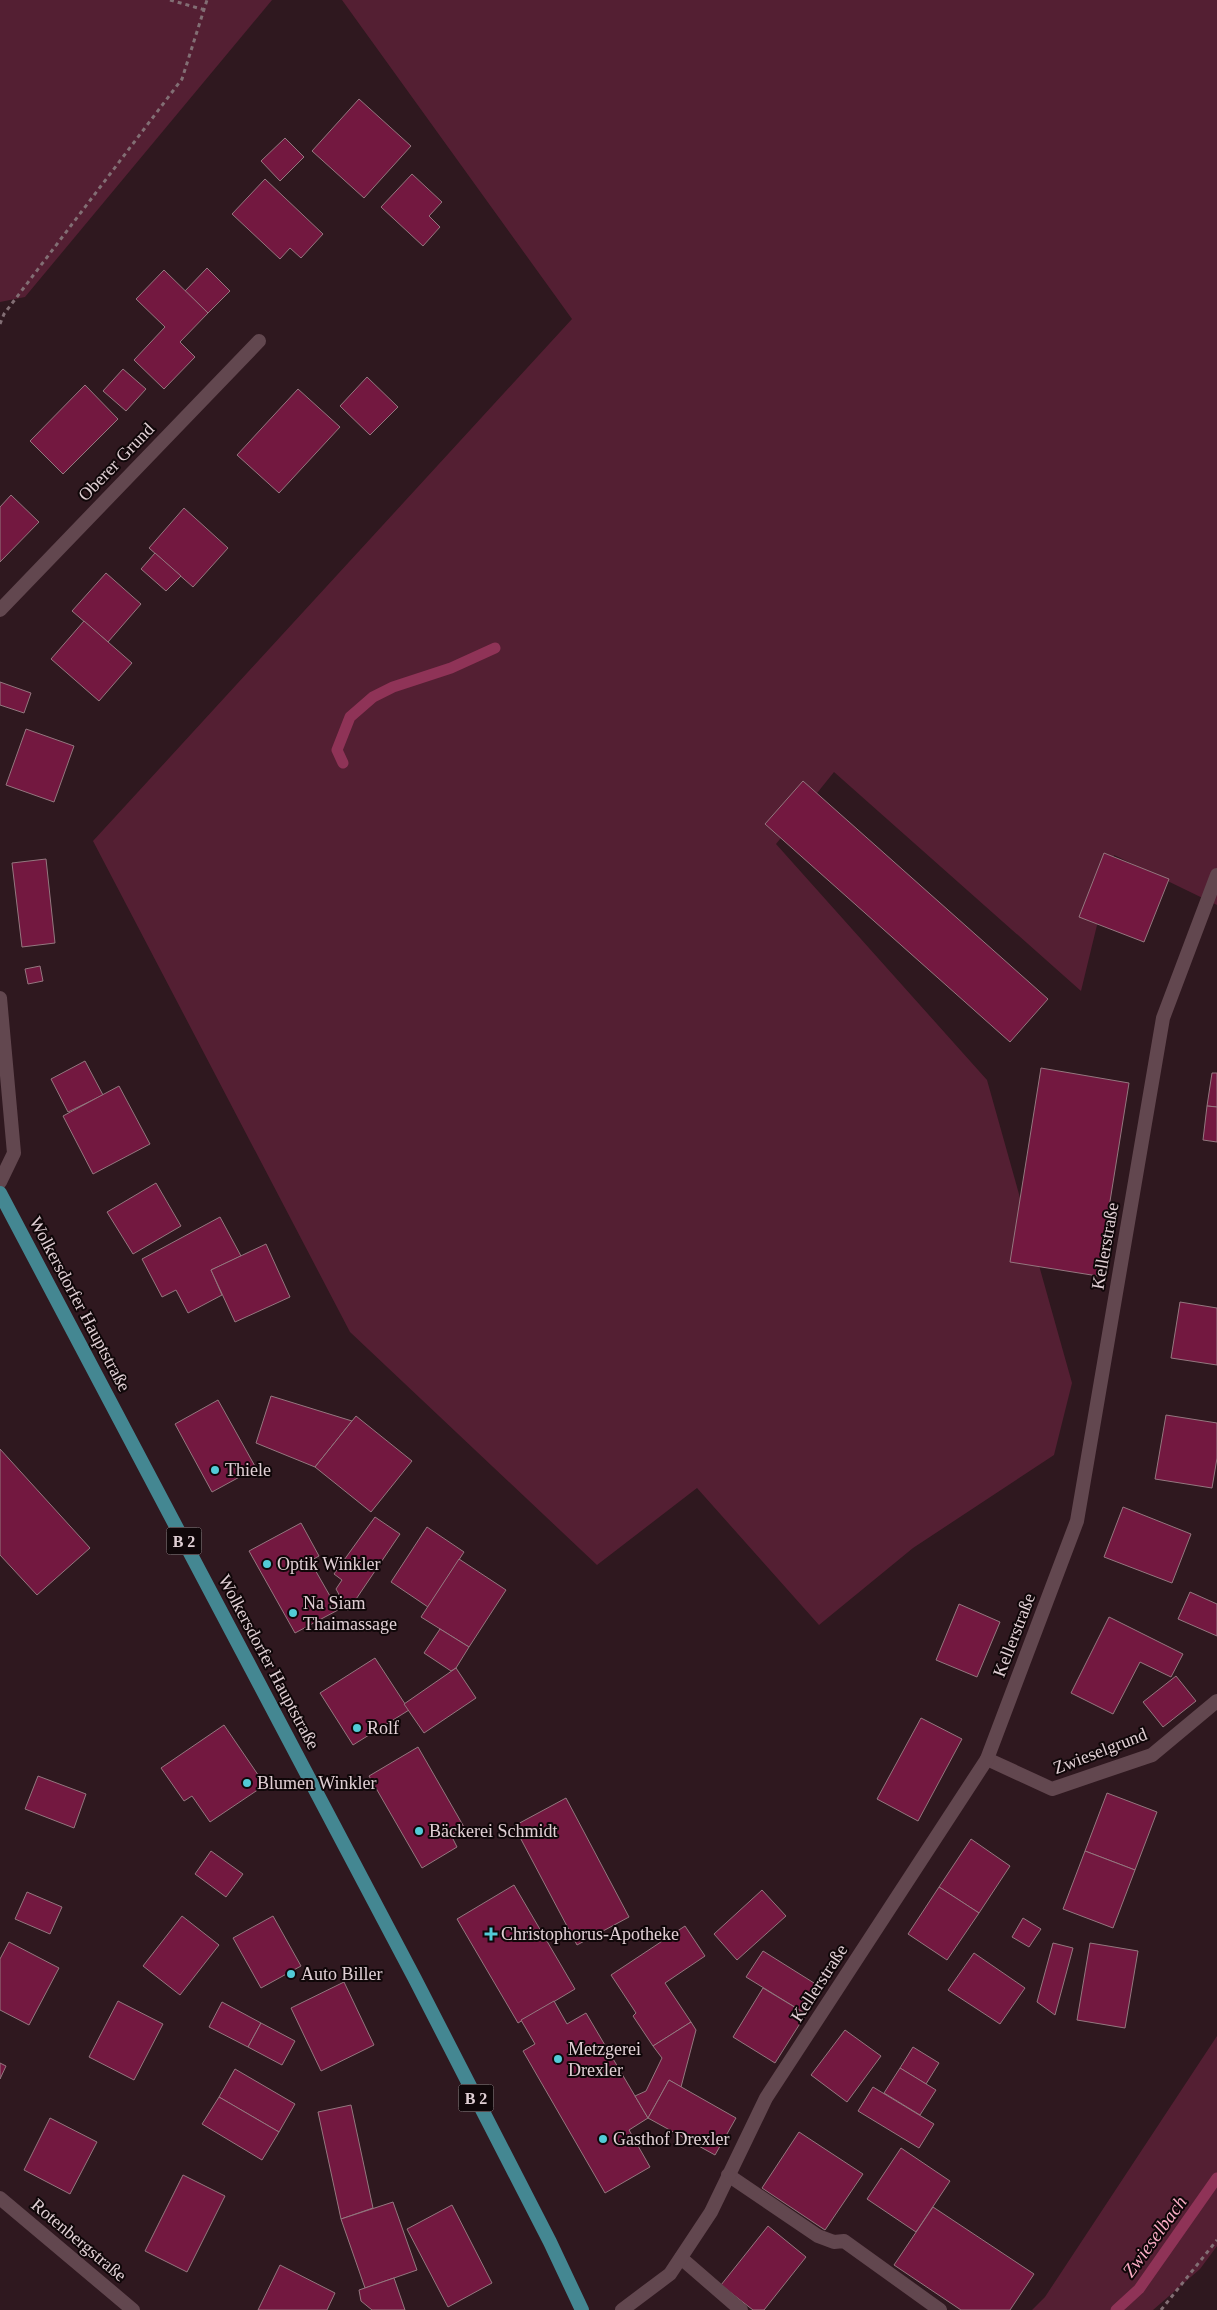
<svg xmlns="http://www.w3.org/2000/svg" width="1217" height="2310" font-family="Georgia,serif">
	<rect width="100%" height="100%" fill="#2f181f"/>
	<g fill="#541f33">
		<path d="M0 0H272L25 297 0 302Z"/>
		<path d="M342 0H1217V905L1114 855 1081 991 834 772 776 844 987 1080 1072 1383 1054 1455 913 1548 819 1625 697 1488 597 1565 350 1332 93 841 572 319Z"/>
		<path d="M1217 2036V2246L1200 2269 1153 2310H1032L1045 2297Z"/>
	</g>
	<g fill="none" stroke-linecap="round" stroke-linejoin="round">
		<g stroke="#8f3357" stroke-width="11">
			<path d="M343 763 337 750 350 717 373 697 393 687 451 668 495 648"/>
			<path d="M1116 2310 1139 2289 1217 2178"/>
		</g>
	</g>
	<g fill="#731840" stroke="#94777f">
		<path d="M359 99 411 146 364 198 312 151Z"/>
		<path d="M285 138 304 157 280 181 261 161Z"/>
		<path d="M412 174 442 202 429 216 440 227 423 246 381 207Z"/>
		<path d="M265 179 323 234 301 258 290 248 280 259 232 214Z"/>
		<path d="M207 268 230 291 208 313 185 291Z"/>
		<path d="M164 270 208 313 180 342 195 357 164 389 134 360 165 327 136 299Z"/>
		<path d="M123 369 146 389 126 411 103 391Z"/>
		<path d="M367 377 398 407 370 435 340 406Z"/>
		<path d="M85 385 118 419 63 474 30 441Z"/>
		<path d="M298 389 340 427 279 493 237 455Z"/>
		<path d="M11 495 39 522 0 562V507Z"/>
		<path d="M184 508 228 548 193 587 149 548Z"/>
		<path d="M155 553 181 576 166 591 141 569Z"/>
		<path d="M106 573 141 604 108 642 72 611Z"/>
		<path d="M84 621 132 663 99 701 51 659Z"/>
		<path d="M0 682 31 693 24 713 0 705Z"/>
		<path d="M26 729 74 746 54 802 6 785Z"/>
		<path d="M803 781 1048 999 1010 1042 765 824Z"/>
		<path d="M1104 853 1169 879 1144 942 1079 917Z"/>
		<path d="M46 859 55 943 22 947 12 863Z"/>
		<path d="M40 966 43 981 28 984 25 969Z"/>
		<path d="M85 1061 103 1095 68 1112 51 1079Z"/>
		<path d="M1041 1068 1129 1083 1098 1276 1010 1262Z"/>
		<path d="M1212 1073H1217V1107L1207 1106Z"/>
		<path d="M119 1086 150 1144 93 1174 63 1116Z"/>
		<path d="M1207 1106 1217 1107V1142L1203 1140Z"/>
		<path d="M156 1183 181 1226 133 1254 107 1212Z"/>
		<path d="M220 1217 241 1256 211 1270 222 1295 188 1313 176 1290 162 1297 142 1259Z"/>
		<path d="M266 1244 290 1297 235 1322 211 1270Z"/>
		<path d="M1180 1302 1217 1308V1365L1171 1358Z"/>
		<path d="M271 1396 352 1421 315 1467 256 1443Z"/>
		<path d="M218 1400 256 1468 212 1492 175 1424Z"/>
		<path d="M1166 1415 1217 1423V1458L1212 1488 1155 1479Z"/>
		<path d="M356 1416 412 1461 371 1512 315 1467Z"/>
		<path d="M0 1449 90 1548 37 1595 0 1555Z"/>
		<path d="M1123 1507 1191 1534 1172 1583 1104 1557Z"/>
		<path d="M375 1517 400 1534 348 1611 336 1589 342 1580 334 1574Z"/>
		<path d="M301 1523 319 1556 310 1561 338 1610 295 1633 249 1551Z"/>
		<path d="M427 1527 464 1552 428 1607 391 1582Z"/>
		<path d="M459 1559 506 1590 469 1647 421 1617Z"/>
		<path d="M1190 1592 1217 1604V1636L1178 1619Z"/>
		<path d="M959 1604 1000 1622 977 1677 936 1660Z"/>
		<path d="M1109 1617 1183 1654 1171 1677 1140 1662 1113 1714 1071 1693Z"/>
		<path d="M440 1629 469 1647 456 1668 451 1671 424 1653Z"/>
		<path d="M375 1658 409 1710 353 1745 320 1693Z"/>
		<path d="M456 1668 476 1698 424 1733 404 1704Z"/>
		<path d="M1176 1676 1196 1701 1163 1727 1143 1702Z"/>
		<path d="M921 1718 962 1739 918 1821 877 1799Z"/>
		<path d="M224 1725 265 1785 210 1822 192 1796 184 1801 161 1768Z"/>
		<path d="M418 1747 464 1827 451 1835 457 1847 422 1868 369 1776Z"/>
		<path d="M38 1776 86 1794 74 1828 25 1809Z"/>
		<path d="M1107 1793 1157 1812 1135 1870 1085 1851Z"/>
		<path d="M566 1798 629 1917 577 1945 514 1826Z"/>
		<path d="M971 1839 1010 1866 979 1913 939 1887Z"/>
		<path d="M211 1851 243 1874 226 1897 195 1874Z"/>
		<path d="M1085 1851 1135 1870 1113 1928 1063 1909Z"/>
		<path d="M514 1885 575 1989 518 2023 457 1919Z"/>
		<path d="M939 1887 979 1913 947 1960 908 1934Z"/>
		<path d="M762 1890 786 1916 737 1960 714 1934Z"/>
		<path d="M27 1892 62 1907 50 1934 15 1919Z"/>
		<path d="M182 1916 219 1945 180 1995 143 1966Z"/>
		<path d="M273 1916 301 1966 261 1988 233 1938Z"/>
		<path d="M1023 1918 1041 1929 1029 1947 1012 1937Z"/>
		<path d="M685 1926 705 1956 665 1983 691 2022 653 2046 633 2016 636 2013 611 1975Z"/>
		<path d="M9 1942 59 1968 29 2025 0 2010V1959Z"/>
		<path d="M1053 1943 1073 1948 1055 2015 1037 2002Z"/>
		<path d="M1090 1943 1138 1951 1125 2028 1077 2020Z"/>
		<path d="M763 1951 822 1988 806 2014 746 1977Z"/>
		<path d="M974 1953 1025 1988 1000 2024 948 1990Z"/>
		<path d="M344 1982 374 2045 321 2071 291 2008Z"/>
		<path d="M763 1988 806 2014 775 2063 733 2037Z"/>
		<path d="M118 2001 163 2024 134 2080 89 2057Z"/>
		<path d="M554 2001 567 2024 586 2013 648 2118 629 2130 650 2167 605 2193 523 2051 535 2044 521 2020Z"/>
		<path d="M222 2002 261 2023 248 2047 209 2027Z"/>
		<path d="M691 2022 696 2030 681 2087 669 2080 648 2118 635 2096 646 2091 662 2058 653 2046Z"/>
		<path d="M261 2023 295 2041 282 2065 248 2047Z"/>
		<path d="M845 2030 881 2056 847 2102 811 2075Z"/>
		<path d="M913 2047 939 2063 926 2084 900 2068Z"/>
		<path d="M0 2063 6 2066 0 2079Z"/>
		<path d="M900 2068 936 2090 920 2115 884 2093Z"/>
		<path d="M235 2069 295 2104 279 2132 219 2097Z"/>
		<path d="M669 2080 736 2118 715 2155 648 2118Z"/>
		<path d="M873 2087 934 2124 919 2148 858 2111Z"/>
		<path d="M219 2097 279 2132 262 2160 202 2124Z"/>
		<path d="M351 2105 373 2208 341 2219 318 2112Z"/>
		<path d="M50 2118 97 2142 70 2194 24 2170Z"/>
		<path d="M799 2132 863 2174 825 2230 762 2188Z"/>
		<path d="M901 2148 950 2181 916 2232 867 2199Z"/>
		<path d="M183 2175 225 2196 187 2272 145 2251Z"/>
		<path d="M393 2202 417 2270 365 2288 341 2219Z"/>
		<path d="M452 2205 492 2283 448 2307 407 2229Z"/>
		<path d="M933 2207 1034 2274 1010 2310H961L894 2265Z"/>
		<path d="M768 2226 806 2257 764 2310H753L721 2285Z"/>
		<path d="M280 2265 335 2293 327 2310H258Z"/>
		<path d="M394 2278 405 2310H372L361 2301 359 2290Z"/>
	</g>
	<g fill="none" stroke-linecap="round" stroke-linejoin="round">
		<g stroke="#826e74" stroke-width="3" stroke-dasharray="4 4" stroke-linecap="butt">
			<path d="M170 0 205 10"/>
			<path d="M0 324 4 314 182 79 207 0"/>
			<path d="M1161 2310 1217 2240"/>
		</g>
		<g stroke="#62474f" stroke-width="14">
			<path d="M728 2175 818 2236 834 2242 844 2241 940 2310"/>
			<path d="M681 2258 741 2310"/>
		</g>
		<g stroke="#62474f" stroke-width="14">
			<path d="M0 610 259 341"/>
			<path d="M0 998 14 1153 0 1182"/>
			<path d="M987 1759 1052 1789 1152 1755 1217 1701"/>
			<path d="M0 2198 133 2310"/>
			<path d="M622 2310 670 2274 711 2212 766 2098 987 1759 1077 1521 1163 1018 1217 875"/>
		</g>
		<path stroke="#448792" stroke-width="14" d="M0 1193 415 1979 550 2242 582 2310"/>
	</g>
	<g fill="#52cbd7" stroke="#100709" stroke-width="2">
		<circle cx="215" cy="1470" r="5"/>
		<circle cx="267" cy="1564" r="5"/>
		<circle cx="293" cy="1613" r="5"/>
		<circle cx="357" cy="1728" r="5"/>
		<circle cx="247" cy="1783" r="5"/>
		<circle cx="419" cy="1831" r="5"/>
		<path d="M488.5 1926.5h5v5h5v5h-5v5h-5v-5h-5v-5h5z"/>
		<circle cx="291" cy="1974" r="5"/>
		<circle cx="558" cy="2059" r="5"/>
		<circle cx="603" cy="2139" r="5"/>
	</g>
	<g text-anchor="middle" stroke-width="4" stroke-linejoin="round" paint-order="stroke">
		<g fill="#100709" stroke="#a29498" stroke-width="1">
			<rect x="166.5" y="1527.5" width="35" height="27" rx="4"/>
			<rect x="458.5" y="2084.5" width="35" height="27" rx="4"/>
		</g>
		<g font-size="16" font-weight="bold" fill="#e1d0d5">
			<text x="184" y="1547">B 2</text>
			<text x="476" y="2104">B 2</text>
		</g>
		<g font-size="18" fill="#e1d0d5" stroke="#100709">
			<text transform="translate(116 462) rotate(-46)" y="6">Oberer Grund</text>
			<text transform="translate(1105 1246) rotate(-80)" y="6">Kellerstraße</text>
			<text transform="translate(80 1304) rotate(62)" y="6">Wolkersdorfer Hauptstraße</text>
			<text transform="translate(1014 1635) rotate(-69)" y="6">Kellerstraße</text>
			<text transform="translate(269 1662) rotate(62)" y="6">Wolkersdorfer Hauptstraße</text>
			<text transform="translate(1100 1751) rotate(-21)" y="6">Zwieselgrund</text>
			<text transform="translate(819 1983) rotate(-57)" y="6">Kellerstraße</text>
			<text transform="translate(79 2240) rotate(40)" y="6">Rotenbergstraße</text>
		</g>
		<g font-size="18" fill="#e1d0d5" stroke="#100709" text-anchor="start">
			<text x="225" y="1476">Thiele</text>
			<text x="277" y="1570">Optik Winkler</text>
			<text x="303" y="1609">Na Siam<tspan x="303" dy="21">Thaimassage</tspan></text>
			<text x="367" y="1734">Rolf</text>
			<text x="257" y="1789">Blumen Winkler</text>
			<text x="429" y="1837">Bäckerei Schmidt</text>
			<text x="501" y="1940">Christophorus-Apotheke</text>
			<text x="301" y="1980">Auto Biller</text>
			<text x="568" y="2055">Metzgerei<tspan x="568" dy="21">Drexler</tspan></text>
			<text x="613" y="2145">Gasthof Drexler</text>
		</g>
		<g font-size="19" font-style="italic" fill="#f9acc4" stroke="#100709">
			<text transform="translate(1154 2236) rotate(-54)" y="7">Zwieselbach</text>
		</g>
	</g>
</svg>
